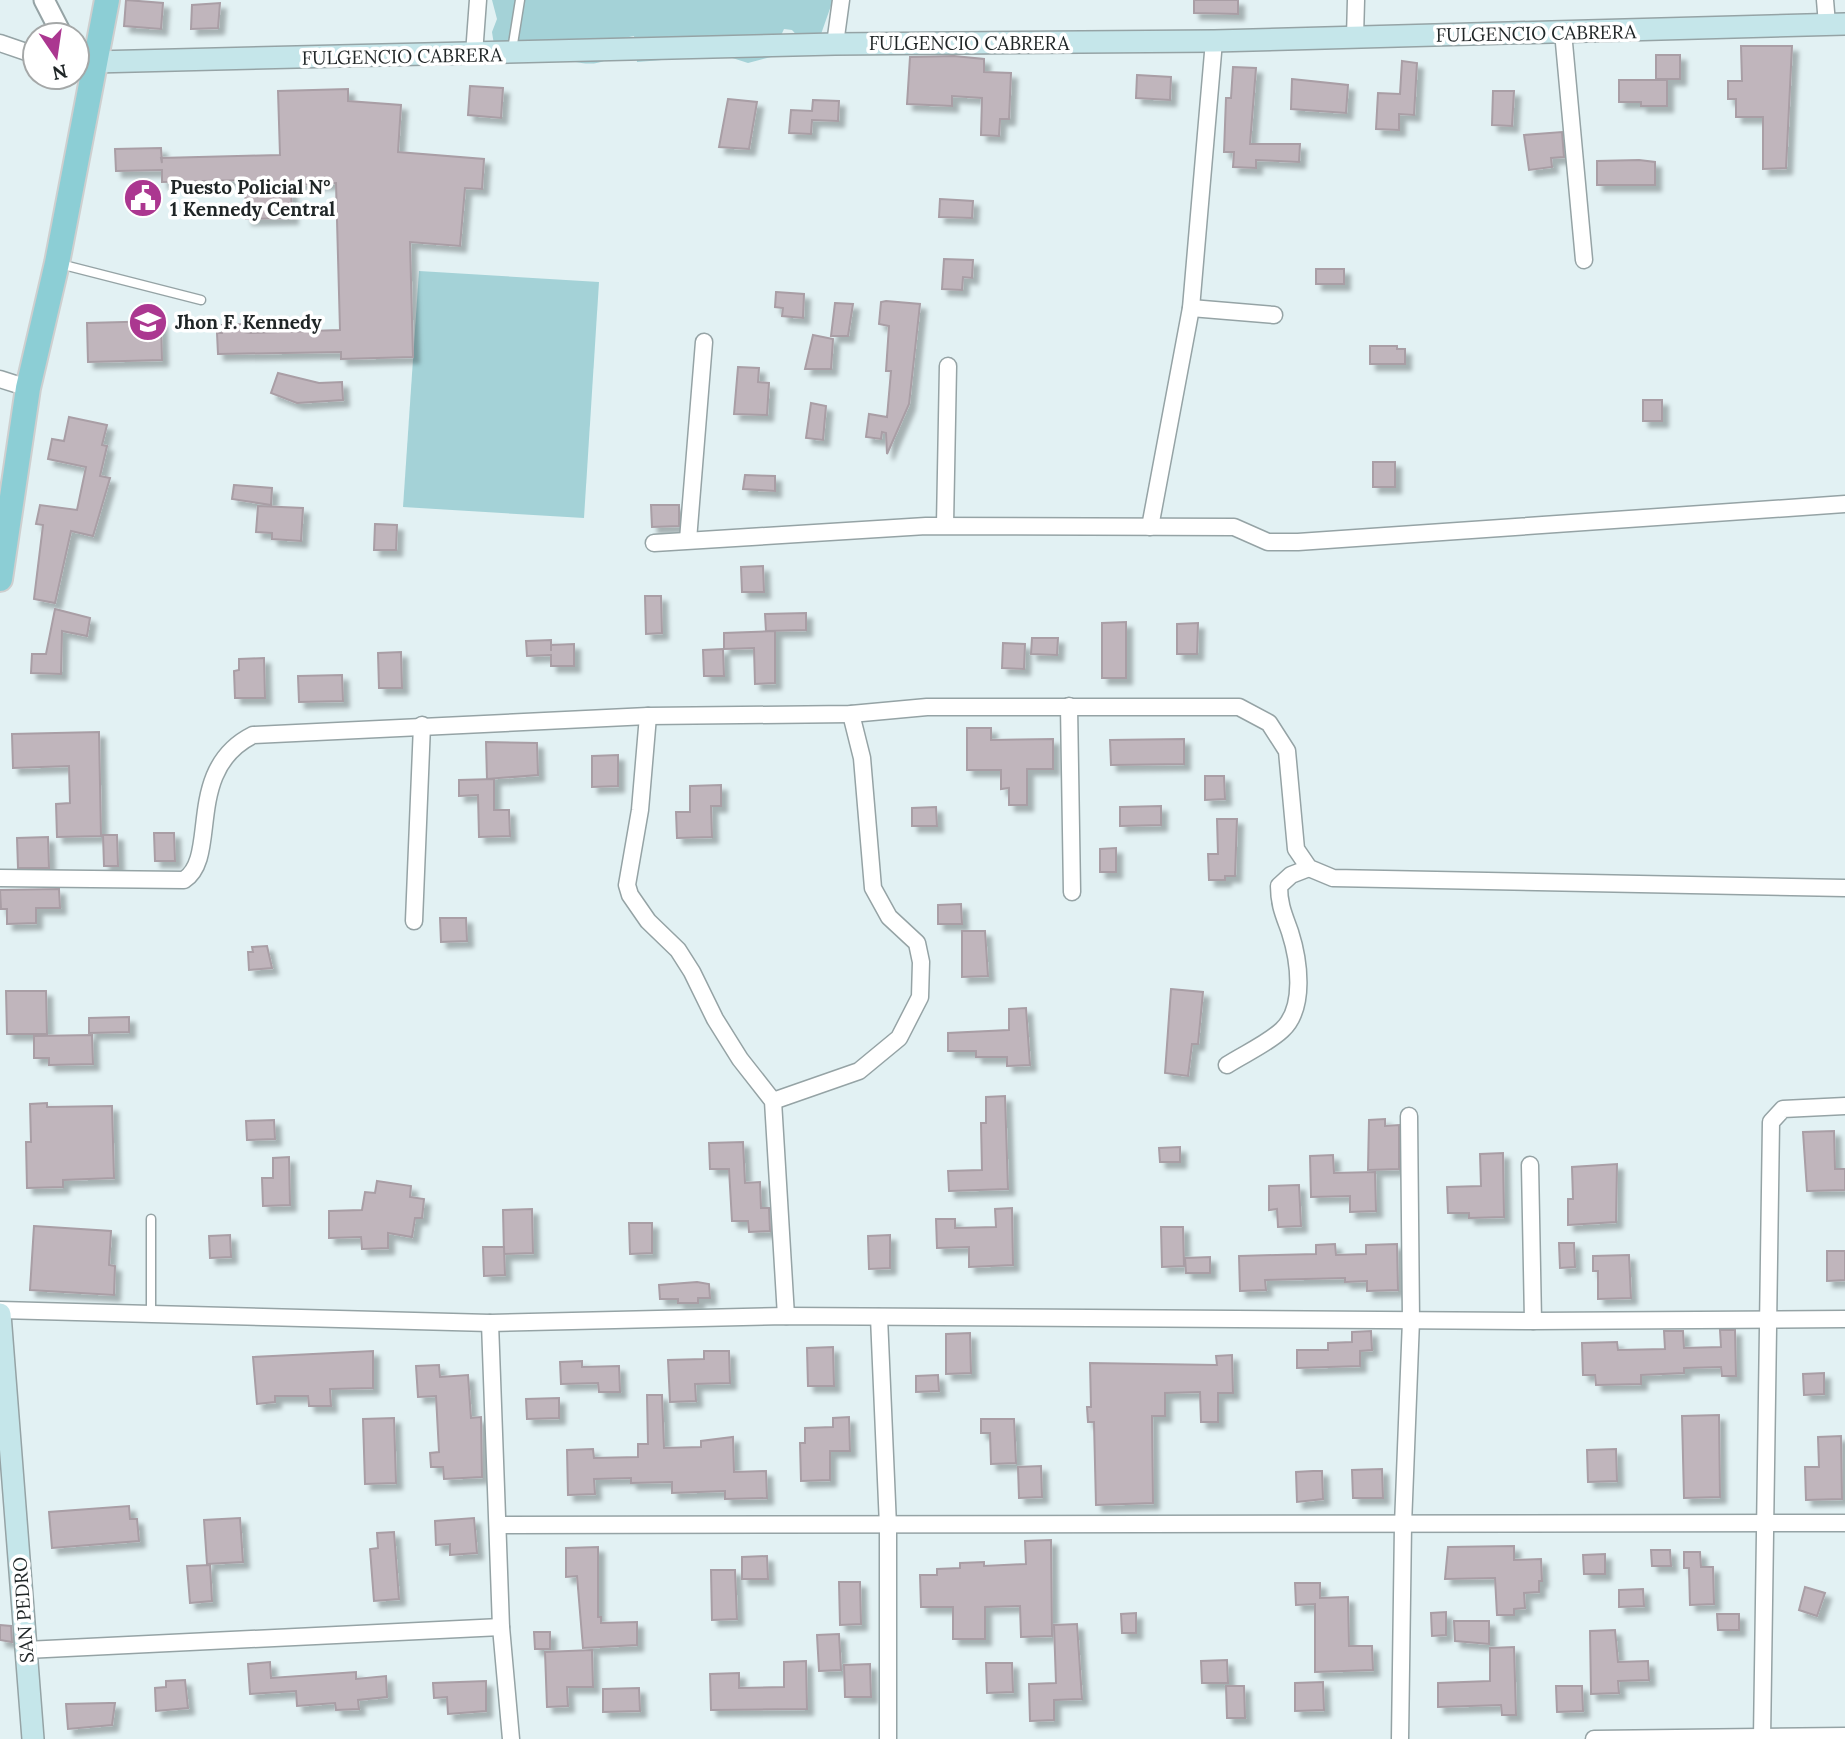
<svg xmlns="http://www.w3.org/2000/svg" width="1845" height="1739" font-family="Lora,serif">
	<defs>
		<filter id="shadow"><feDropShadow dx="6" dy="6" stdDeviation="2" flood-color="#0004"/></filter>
	</defs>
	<rect width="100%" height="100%" fill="#e2f1f3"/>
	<g fill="#a4d2d7">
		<path d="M492 0H833L820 37 802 41 792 30 784 29 771 57 748 63 723 55 637 62 634 36 624 38C619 46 614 56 606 60 588 69 570 58 551 60 531 63 528 65 507 60L494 45 492 32 497 19Z"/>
		<path d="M419 271 599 282 584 518 403 507Z"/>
	</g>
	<g fill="#c0b5bc" stroke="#a99ea5" stroke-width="2" filter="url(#shadow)">
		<path d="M126 0 163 3 161 29 124 26Z"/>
		<path d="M1194 0H1238V14L1194 13Z"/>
		<path d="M220 3 218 28 191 29 192 5Z"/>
		<path d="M1741 46H1792L1786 168 1763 169V117H1736V99H1728V81H1742Z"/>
		<rect x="1656" y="55" width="24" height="24"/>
		<path d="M954 56 984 59V72L1011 73 1009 119H1000L999 136 981 135 982 98 952 96V106L907 104 910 57Z"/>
		<path d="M1402 61 1417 63 1414 115 1399 114V130L1376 129 1378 93 1400 94Z"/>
		<path d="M1233 67 1256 68 1250 144H1300L1299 162 1256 160V168L1233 167 1234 152H1224L1226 98H1231Z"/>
		<path d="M1137 75 1171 77 1170 100 1136 98Z"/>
		<path d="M1292 79 1348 85 1346 113 1291 109Z"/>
		<path d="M1619 80H1667V106H1641V102H1619Z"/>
		<path d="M470 86 503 88 501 118 468 115Z"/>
		<path d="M348 89V101L401 105 398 152 484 159 482 189 465 188 460 246 410 242 413 357 341 359V352L218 354 217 333H222V325L243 324V332L250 333 340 330 336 183 291 185 292 218 246 219 245 180 162 182V170L116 171 115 149 161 148 162 163 161 158 280 155 278 91Z"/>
		<path d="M1493 91H1514L1512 126 1492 125Z"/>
		<path d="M728 99 757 102 749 149 719 147Z"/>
		<path d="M813 100 839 101 838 121 812 120 811 134 789 133 791 110 812 111Z"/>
		<path d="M1562 132 1564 157 1551 158 1552 167 1529 170 1524 135Z"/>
		<path d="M1639 160 1655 162V185H1597V161Z"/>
		<path d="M940 199 973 201 972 218 939 217Z"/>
		<path d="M944 259 973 260 972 278 963 277 962 290 942 289Z"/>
		<rect x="1316" y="269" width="28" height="15"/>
		<path d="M776 292 804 294 803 318 782 316 783 308 775 307Z"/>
		<path d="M886 301 920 304 909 404 887 454 886 433 882 432 881 439 866 437 869 414 887 417 891 371H886L889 326 879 324 881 302Z"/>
		<path d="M835 303 853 304 848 336H831Z"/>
		<path d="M161 321 162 360 88 362 87 323Z"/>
		<path d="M813 335 833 339 831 369H805Z"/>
		<path d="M1370 346H1397V349H1405V364H1370Z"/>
		<path d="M738 367 759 368 758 382 769 383 767 415 734 414Z"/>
		<path d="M278 373 319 383 342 382 343 400 297 403 271 393Z"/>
		<rect x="1643" y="400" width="19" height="21"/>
		<path d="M811 403 826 406 823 440 806 438Z"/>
		<path d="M69 417 107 425 102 445 107 446 100 476 110 478 93 536 71 531 55 603 34 599 43 525 36 524 40 505 77 510 86 467 48 459 52 439 64 441Z"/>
		<rect x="1373" y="462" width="22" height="25"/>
		<path d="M745 475 775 476V491L743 489Z"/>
		<path d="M234 485 272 488 271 505 232 499Z"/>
		<path d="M651 505H679V526L652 527Z"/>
		<path d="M258 506 303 508 301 541 272 539V533L256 532Z"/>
		<path d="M375 524 397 525 396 550H374Z"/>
		<path d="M763 566 764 592H742L741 567Z"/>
		<path d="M645 596H661L662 633 646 634Z"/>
		<path d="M55 609 90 618 87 636 62 631 61 674 31 673 32 654H46Z"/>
		<path d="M806 613V630L766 631 765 614Z"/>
		<path d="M1126 622V678H1102V623Z"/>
		<path d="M1198 623 1197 654H1177V624Z"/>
		<path d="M775 631V683L755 684 754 648 724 649V633Z"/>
		<path d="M1032 638H1058L1057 655 1031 654Z"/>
		<path d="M551 640V651V645L574 644V666H551V655L527 656 526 641Z"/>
		<path d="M1003 643 1025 644 1024 669 1002 668Z"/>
		<path d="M723 649 724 676H704L703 650Z"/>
		<path d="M401 652 402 688H379L378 653Z"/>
		<path d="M264 658 265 698H235L234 671 239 670V659Z"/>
		<path d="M342 675 343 701 299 702 298 676Z"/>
		<path d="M967 728H991V740L1053 739V769H1027V805H1009V788L1001 789V770H967Z"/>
		<path d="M99 732 101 836 57 837 56 804 70 803 69 766 13 768 12 734Z"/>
		<path d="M1184 739V764L1111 765 1110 740Z"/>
		<path d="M486 742 537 743 538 775 487 779Z"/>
		<path d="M618 755V786L592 787V756Z"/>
		<path d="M1205 776H1224L1225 799 1205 800Z"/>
		<path d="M494 779V810H509L510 836 479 837 478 795 459 796V780Z"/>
		<path d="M721 785V806H711L712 837 677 838 676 812H690V786Z"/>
		<path d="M1161 806V825L1120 826V807Z"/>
		<path d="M936 807 937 826H912V808Z"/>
		<path d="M1217 819H1237L1235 876H1225V880H1209L1208 854H1218Z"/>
		<path d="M154 833H174L175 861H155Z"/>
		<path d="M103 835H117L118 866H104Z"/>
		<path d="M48 837 49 868H18L17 838Z"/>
		<path d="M1116 848V872H1100V849Z"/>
		<path d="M59 889 60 908H36V923L7 924V909H1L0 890Z"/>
		<path d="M961 904 962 924H938V905Z"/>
		<path d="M440 918H466L467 941 441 942Z"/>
		<path d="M962 931H985L988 976 962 977Z"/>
		<path d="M267 946 272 968 249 970 248 952H253L252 947Z"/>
		<path d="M1171 989 1203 992 1198 1044H1192L1188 1076 1165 1073Z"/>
		<path d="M6 991H46L47 1034H7Z"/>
		<path d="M1026 1008 1030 1065 1007 1066V1057H976V1051H948V1033L1009 1030V1009Z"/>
		<path d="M129 1017V1032L89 1033V1018Z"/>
		<path d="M92 1035 93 1064 49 1065V1058H34V1036Z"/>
		<path d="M1005 1096 1008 1189 949 1191 948 1171 982 1170 981 1123H986V1097Z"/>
		<path d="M47 1103V1107L112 1106 114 1178 63 1180V1187L27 1188 26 1142H31L30 1104Z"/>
		<path d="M1385 1119V1126L1399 1125V1169L1368 1170 1369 1120Z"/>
		<path d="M274 1120 275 1139 247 1140 246 1121Z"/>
		<path d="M1834 1131 1835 1169H1845V1190L1807 1191 1803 1132Z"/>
		<path d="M743 1142 745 1183 760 1182 761 1208H769L770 1231 749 1232 748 1221H732L729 1169H710L709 1143Z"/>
		<path d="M1180 1147V1162H1160L1159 1148Z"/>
		<path d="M1503 1153 1504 1217 1469 1218V1213H1448L1447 1187 1481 1186 1480 1154Z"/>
		<path d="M1333 1155 1334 1173 1375 1172 1376 1211 1350 1212V1196L1311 1197 1310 1156Z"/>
		<path d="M289 1157 290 1205 263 1206 262 1178H273V1158Z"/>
		<path d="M1617 1164 1616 1222 1568 1225V1199H1573L1572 1167Z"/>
		<path d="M377 1181 411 1186 410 1197 424 1199 422 1218H415L412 1237 388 1233V1248L362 1249 361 1237 329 1238V1211L362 1210 365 1192 375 1193Z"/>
		<path d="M1299 1185 1301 1226 1278 1227 1277 1209 1269 1210V1186Z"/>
		<path d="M1012 1208 1013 1265 969 1267V1247L937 1248 936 1219H955V1228L996 1227 995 1209Z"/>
		<path d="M532 1209 533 1253 504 1254 503 1210Z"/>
		<path d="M629 1223H652V1253L630 1254Z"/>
		<path d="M34 1226 111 1231 109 1265 115 1266 114 1295 30 1290Z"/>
		<path d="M1161 1227H1183L1184 1266 1162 1267Z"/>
		<path d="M230 1235 231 1257 210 1258 209 1236Z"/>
		<path d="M890 1235V1268L869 1269 868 1236Z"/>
		<path d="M1559 1243H1574L1575 1267 1560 1268Z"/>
		<path d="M1335 1244 1336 1255 1366 1254V1245L1397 1244 1398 1290 1367 1291V1281L1345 1282V1278L1265 1280 1266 1290 1240 1291 1239 1256 1316 1254V1245Z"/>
		<path d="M483 1247H504L505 1275 484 1276Z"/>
		<path d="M1827 1251H1845V1280L1827 1281Z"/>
		<path d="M1629 1255 1631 1298 1598 1299V1271H1593V1256Z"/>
		<path d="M1210 1257V1273H1186L1185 1258Z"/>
		<path d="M697 1282 709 1284 710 1298H698V1303H678V1299H660L659 1285Z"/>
		<path d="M1720 1330H1735L1736 1376H1722L1721 1367 1684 1368V1373L1641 1375V1384L1596 1385 1595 1375H1583L1582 1343 1617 1342 1618 1350 1665 1349 1664 1331H1683L1684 1348 1721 1347Z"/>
		<path d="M1371 1331 1372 1350 1360 1351V1366L1297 1368V1350H1328V1343L1352 1342V1332Z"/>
		<path d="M970 1333 971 1373 946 1374V1334Z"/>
		<path d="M833 1347 834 1386H808L807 1348Z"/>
		<path d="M373 1351V1388L330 1389 331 1406H309L308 1396H275V1402L257 1404 253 1357Z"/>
		<path d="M704 1351H729L730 1383 695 1384 696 1401 670 1402 668 1360 704 1359Z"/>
		<path d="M1232 1355 1233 1393H1218V1422H1201L1200 1392 1165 1393V1416H1152L1153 1503 1096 1505 1094 1422H1088L1087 1407H1091L1090 1363 1217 1365 1216 1356Z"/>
		<path d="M582 1361V1367L619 1366 620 1392H599L598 1383 561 1384 560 1362Z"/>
		<path d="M439 1365 440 1377 468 1375 471 1418 481 1417 482 1477 444 1479 443 1467H431L430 1453 439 1452 436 1396 418 1397 416 1366Z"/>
		<path d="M1824 1373V1394L1804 1395 1803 1374Z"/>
		<path d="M938 1375 939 1391 916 1392V1376Z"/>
		<path d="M647 1395H662L664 1448 701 1447V1441L733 1437 734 1472 766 1471 767 1498 725 1499V1491L672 1493V1482L631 1483V1478L594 1479 595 1494 568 1495 567 1450 593 1449 594 1458 638 1457V1444H648Z"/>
		<path d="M559 1398V1418L527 1419 526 1399Z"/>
		<path d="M1719 1415 1720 1497 1684 1498 1682 1416Z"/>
		<path d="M849 1417 850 1451H830V1480L801 1481 800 1443H805V1428L833 1427V1418Z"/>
		<path d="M394 1418 396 1483 365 1484 363 1419Z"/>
		<path d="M981 1419H1014L1016 1463 991 1464 990 1433H981Z"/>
		<path d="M1841 1436 1842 1499 1806 1500 1805 1467H1819L1818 1437Z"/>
		<path d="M1616 1449 1617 1481 1588 1482 1587 1450Z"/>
		<path d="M1041 1466 1042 1497 1019 1498 1018 1467Z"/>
		<path d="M1382 1469 1383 1498H1353L1352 1470Z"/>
		<path d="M1313 1471H1322L1323 1499 1297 1502 1296 1472Z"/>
		<path d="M129 1506 130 1519H137L139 1541 52 1548 49 1512Z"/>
		<path d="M240 1518 243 1562 207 1564 204 1520Z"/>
		<path d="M474 1518 477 1553 450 1555V1544L436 1545 435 1521Z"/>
		<path d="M394 1532 399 1599 374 1601 370 1549 378 1548 377 1533Z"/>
		<path d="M1051 1540 1052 1636 1021 1637 1020 1606 985 1607V1639H953V1607H921L920 1575H937V1569L960 1568V1563L984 1562V1566L1026 1564 1025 1541Z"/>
		<path d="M1514 1546V1560L1541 1559 1542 1581H1539V1592L1524 1593 1525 1608 1514 1609V1615H1497L1495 1578 1445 1579 1448 1547Z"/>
		<path d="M598 1547V1617H601V1623L637 1622V1645L583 1648 577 1576 566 1577V1548Z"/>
		<path d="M1651 1550H1670L1671 1566H1652Z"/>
		<path d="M1684 1552H1700L1701 1567H1713L1714 1604 1690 1605 1689 1568H1684Z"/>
		<path d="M1605 1554V1574H1584L1583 1555Z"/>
		<path d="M767 1556 768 1579H742V1557Z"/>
		<path d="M210 1565 212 1601 190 1603 187 1566Z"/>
		<path d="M711 1570H735L737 1619 712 1620Z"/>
		<path d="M839 1582H860L861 1624 840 1625Z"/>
		<path d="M1295 1583H1320V1598L1348 1597 1349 1646H1372L1373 1670 1315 1672V1604L1296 1605Z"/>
		<path d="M1805 1587 1825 1593 1817 1616 1799 1610Z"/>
		<path d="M1643 1589 1644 1606 1619 1607V1590Z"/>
		<path d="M1446 1612V1635L1432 1636 1431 1613Z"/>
		<path d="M1136 1613V1633H1122L1121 1614Z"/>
		<path d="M1717 1614H1739V1630H1718Z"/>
		<path d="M1454 1621H1489V1644L1455 1641Z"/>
		<path d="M1077 1624 1082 1699 1054 1700V1720L1030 1721 1029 1684 1056 1683 1054 1625Z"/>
		<path d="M0 1625 11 1626 12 1642 0 1640Z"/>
		<path d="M1615 1630 1618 1662 1648 1661 1649 1680 1618 1681 1619 1693 1591 1694 1590 1631Z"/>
		<path d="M534 1632H550V1649H535Z"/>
		<path d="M839 1634 841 1670 819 1671 817 1635Z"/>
		<path d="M1514 1647 1516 1715H1502L1501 1705 1438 1707V1683L1490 1681V1648Z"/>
		<path d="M592 1650 593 1687H567L568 1706 547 1707 545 1652Z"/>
		<path d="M1227 1660 1228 1683H1202L1201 1661Z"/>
		<path d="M806 1661 807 1709 711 1710 710 1674 739 1673V1688L784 1687V1662Z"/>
		<path d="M270 1662 271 1678 356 1672V1679L386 1676 387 1697 358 1700 359 1709 336 1710 335 1703 297 1706 296 1691 250 1694 248 1664Z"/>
		<path d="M986 1663H1012L1013 1692 987 1693Z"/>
		<path d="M870 1664 871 1697H845L844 1665Z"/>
		<path d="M185 1680 188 1708 156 1711 155 1688 166 1687V1681Z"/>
		<path d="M486 1681V1711L448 1714 447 1697 434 1698 433 1683Z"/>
		<path d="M1323 1682 1324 1710 1295 1711V1683Z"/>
		<path d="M1226 1686H1244L1245 1718H1227Z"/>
		<path d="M1556 1686H1582L1583 1711 1557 1712Z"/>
		<path d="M639 1688 640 1711 603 1712V1689Z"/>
		<path d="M110 1703H115L112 1725 68 1729 66 1704Z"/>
	</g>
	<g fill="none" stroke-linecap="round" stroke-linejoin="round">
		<g stroke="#95a3a5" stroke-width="11">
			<g id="service">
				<path d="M512 50 520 0"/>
				<path d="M60 264 201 300"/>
				<path d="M151 1219V1314"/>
			</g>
		</g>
		<g stroke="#95a3a5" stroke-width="19">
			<g id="minor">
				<path d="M1825 0 1827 24"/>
				<path d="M1563 32 1584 260"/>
				<path d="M1355 37 1356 0"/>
				<path d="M0 43 35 55"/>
				<path d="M835 44 841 0"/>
				<path d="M474 54 478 0"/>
				<path d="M1191 308 1274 315"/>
				<path d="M0 379 28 388"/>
				<path d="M945 525 948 366"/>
				<path d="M1150 527 1191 308 1214 41"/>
				<path d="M688 540 704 342"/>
				<path d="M654 543 926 526 1234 527 1268 542H1298L1845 504"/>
				<path d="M1069 706 1072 892"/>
				<path d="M648 716 640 810 627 885 630 895 648 921 678 950 692 972 715 1019 740 1059 773 1101 786 1316"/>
				<path d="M0 878 184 880C220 857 183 770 253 735L648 716 851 714 927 707H1239L1269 723 1287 751 1296 849 1309 868 1333 878 1845 888"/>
				<path d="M414 921 422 725"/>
				<path d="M1227 1065C1244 1054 1267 1044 1282 1030 1306 1008 1299 960 1290 932 1284 915 1279 905 1279 886L1291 875 1309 868"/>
				<path d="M773 1101 859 1071 899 1038 920 997 921 962 917 943 889 917 873 888 862 758 851 714"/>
				<path d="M1530 1165 1533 1321"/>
				<path d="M0 1310 490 1323 786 1316 1533 1321 1845 1319"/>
				<path d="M879 1317 888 1526V1739"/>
				<path d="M490 1323 501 1627 511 1739"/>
				<path d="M498 1525 1845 1523"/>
				<path d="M26 1650 501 1627"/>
				<path d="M1400 1739 1403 1525 1411 1320 1409 1116"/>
				<path d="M1594 1739 1845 1736"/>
				<path d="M1762 1739 1771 1122 1783 1109 1845 1106"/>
			</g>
		</g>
		<g stroke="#95a3a5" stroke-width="23">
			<g id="tertiary">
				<path d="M44 0 62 35"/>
				<path d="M77 49 94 62"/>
			</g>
		</g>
		<g stroke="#95a3a5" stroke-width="24">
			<g id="secondary">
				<path d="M94 62 835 44 1214 41 1845 24"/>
				<path d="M0 1314 33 1739"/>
			</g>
		</g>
		<g stroke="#cecfcf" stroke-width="28">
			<path id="primary" d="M0 579 28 388 57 263 107 0"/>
		</g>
		<use href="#service" stroke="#fff" stroke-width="8"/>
		<use href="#minor" stroke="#fff" stroke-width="16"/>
		<use href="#tertiary" stroke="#fff" stroke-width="19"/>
		<use href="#secondary" stroke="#c5e6ea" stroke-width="21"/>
		<use href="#primary" stroke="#8cced5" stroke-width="24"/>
	</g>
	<defs>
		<g id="civic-disc" transform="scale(2.0125)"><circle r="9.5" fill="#ab3790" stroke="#fff"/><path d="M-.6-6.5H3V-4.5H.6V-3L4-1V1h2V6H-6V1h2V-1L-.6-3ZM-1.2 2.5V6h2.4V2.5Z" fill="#fff"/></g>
		<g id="school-disc" transform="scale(2.0125)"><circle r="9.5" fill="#ab3790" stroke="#fff"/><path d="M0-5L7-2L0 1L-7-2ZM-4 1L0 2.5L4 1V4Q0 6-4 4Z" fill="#fff"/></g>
	</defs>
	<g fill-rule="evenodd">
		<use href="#civic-disc" x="143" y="198"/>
		<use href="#school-disc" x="148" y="322"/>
	</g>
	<g text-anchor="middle" stroke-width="7" stroke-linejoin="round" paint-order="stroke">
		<g font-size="19" fill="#1f2526" stroke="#fff">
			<text transform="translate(1536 33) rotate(-1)" y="7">FULGENCIO CABRERA</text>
			<text x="969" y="50">FULGENCIO CABRERA</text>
			<text transform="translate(402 56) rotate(-1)" y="7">FULGENCIO CABRERA</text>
			<text transform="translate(23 1610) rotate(-94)" y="7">SAN PEDRO</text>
		</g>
		<g font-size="19" font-weight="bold" fill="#1f2526" stroke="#fff" text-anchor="start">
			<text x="170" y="194">Puesto Policial N°<tspan x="170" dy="22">1 Kennedy Central</tspan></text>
			<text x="175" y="329">Jhon F. Kennedy</text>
		</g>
	</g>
	<g transform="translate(56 56) rotate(167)"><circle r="33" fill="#ffffff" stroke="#a5a8a8" stroke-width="2"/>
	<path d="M0-5L12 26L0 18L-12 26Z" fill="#ab3790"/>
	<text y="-10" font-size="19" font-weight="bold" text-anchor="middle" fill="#1f2526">N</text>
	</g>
</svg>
